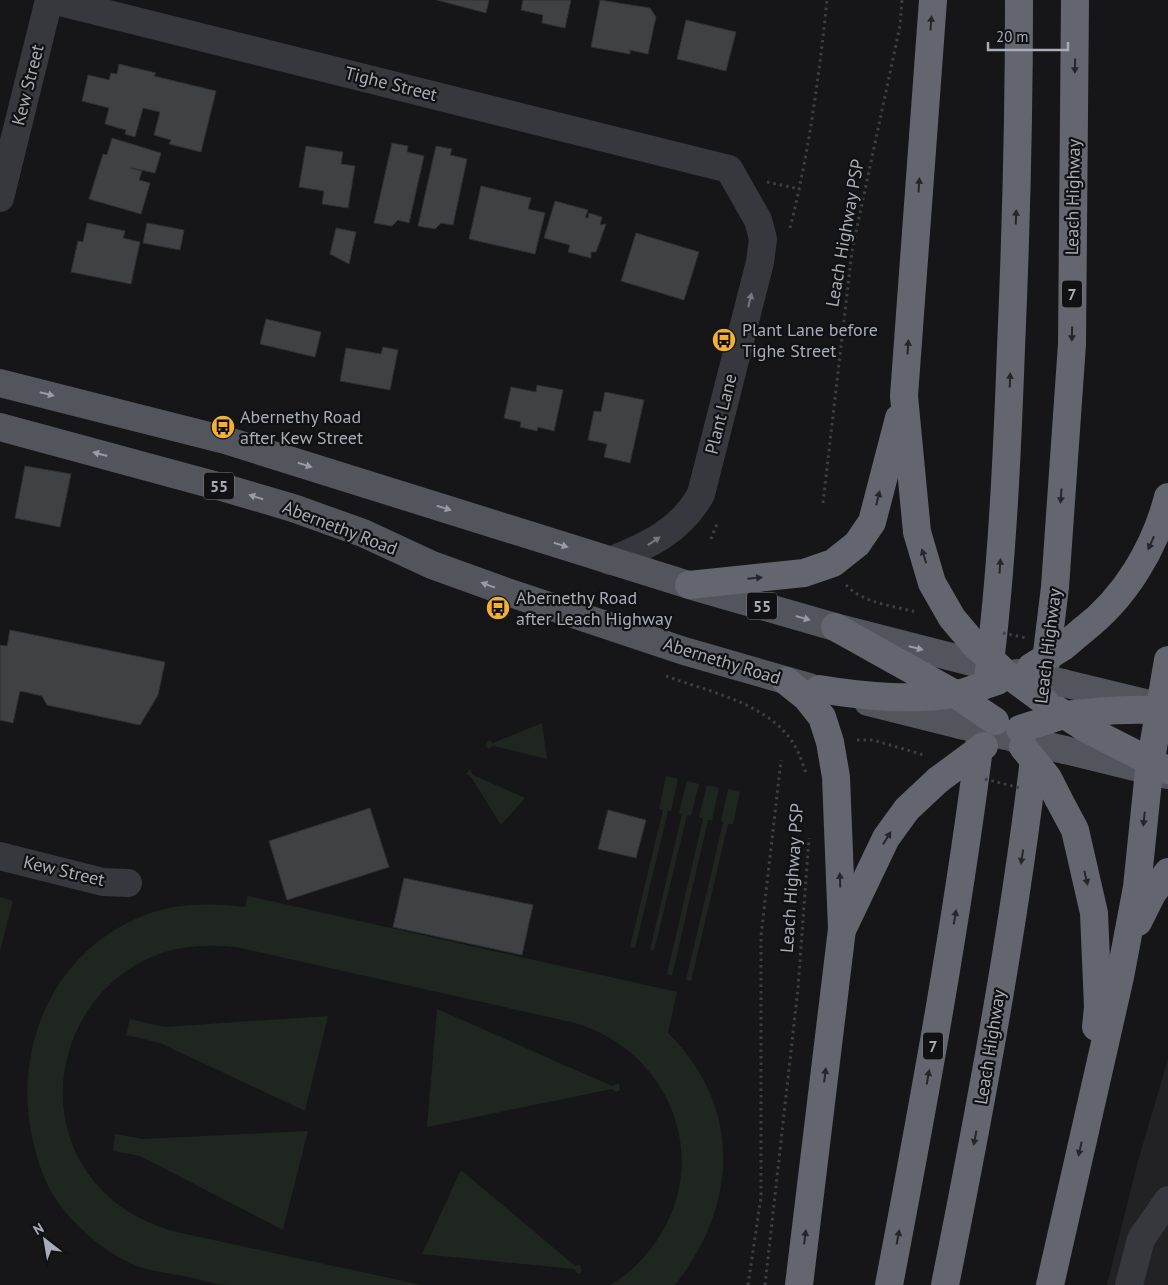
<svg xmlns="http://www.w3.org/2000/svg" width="1168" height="1285" font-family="'PT Sans',sans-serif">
	<rect width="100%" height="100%" fill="#161618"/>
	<path fill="#222225" d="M1168 1059V1285H1107L1138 1161Z"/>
	<g fill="#1e261f">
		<path d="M542 723 547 759 493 746 489 749 485 746 489 740 493 743Z"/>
		<path d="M470 769 473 775 525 798 501 825 471 777 466 774Z"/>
		<path d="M666 776 678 779 671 811H668L635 948 630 947 663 810 659 809Z"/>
		<path d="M687 781 699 784 691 816 687 815 654 951 650 950 682 814 679 813Z"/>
		<path d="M707 785 719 788 712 820H708L672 976 667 974 703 819 699 817Z"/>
		<path d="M728 789 740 792 733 824H728L691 981 686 980 723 823 721 821Z"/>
		<path d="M248 896 677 992 668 1033C743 1107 738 1205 675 1285H610C630 1274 647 1256 659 1237 713 1153 666 1047 571 1022L236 947C214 945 193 945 172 950 63 979 24 1120 109 1197 127 1214 149 1223 172 1231L422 1285C378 1285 335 1285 291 1285 270 1285 249 1285 228 1285 212 1284 195 1278 178 1275 165 1273 150 1271 137 1266 101 1251 70 1223 50 1190 0 1088 34 958 145 915 178 903 211 903 245 907Z"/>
		<path d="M0 897 13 901 0 951Z"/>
		<path d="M437 1009 612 1086 619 1083 620 1090 616 1092 612 1089 427 1127Z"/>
		<path d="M328 1016 305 1111 160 1043 126 1035 130 1019 164 1027Z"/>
		<path d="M308 1131 283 1230 140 1156 113 1151 115 1134 143 1139Z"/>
		<path d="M461 1170 575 1266 580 1265 582 1272 578 1274 574 1269 422 1254Z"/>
	</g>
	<g fill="#404145" stroke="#303034">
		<path d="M437 0H489L486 13Z"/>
		<path d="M523 0H571L565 28 542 23 543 15 521 10Z"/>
		<path d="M600 0 650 8 656 17 648 54 630 50V54L591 47Z"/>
		<path d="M686 20 736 32 726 71 677 59Z"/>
		<path d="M119 64 156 73 154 76 216 91 201 152 169 144 171 140 154 135 160 112 143 108 135 137 125 134 126 130 105 124 109 108 82 101 88 75 109 80 111 73 117 74Z"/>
		<path d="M112 138 161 153 155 173 131 168 142 171 139 180 150 183 141 214 89 199 103 154 107 155Z"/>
		<path d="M392 143 408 146 407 152 424 156 409 223 398 220 392 226 374 223Z"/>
		<path d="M306 146 343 152 341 164 355 166 348 208 322 204 324 191 299 187Z"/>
		<path d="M436 146 452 149 450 155 467 159 453 225 441 223 435 229 418 226Z"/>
		<path d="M481 186 531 198 528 209 545 213 535 254 469 239Z"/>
		<path d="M555 201 588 210 585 218H588L589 213 602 217 600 225 606 224 596 252H591V258L568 252 570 245 544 238Z"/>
		<path d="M87 223 125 231 123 238 140 242 131 284 71 272 78 241 83 242Z"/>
		<path d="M147 223 184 230 180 250 143 243Z"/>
		<path d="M336 228 356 232 349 264 330 254Z"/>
		<path d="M636 233 699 252 684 300 621 281Z"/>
		<path d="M266 319 321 332 315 357 260 344Z"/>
		<path d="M383 347 398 350 390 390 340 381 346 348 381 354Z"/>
		<path d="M537 385 563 390 554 431 538 427 537 431 520 427 521 422 504 418 511 387 536 392Z"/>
		<path d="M605 392 644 400 630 463 604 457 607 444 588 440 594 411 601 412Z"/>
		<path d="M25 466 71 474 60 527 15 518Z"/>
		<path d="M10 630 165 662 158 695 140 725 47 705 42 696 20 691 13 723 0 720V645L7 646Z"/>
		<path d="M370 808 389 867 287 900 269 841Z"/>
		<path d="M608 810 646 820 636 858 598 849Z"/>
		<path d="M404 878 533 905 522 955 393 927Z"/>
	</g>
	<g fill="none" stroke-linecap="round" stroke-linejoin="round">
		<g stroke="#3d3f44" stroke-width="3" stroke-dasharray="2.5 4" stroke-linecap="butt">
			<path d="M767 182 800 189"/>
			<path d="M790 228C809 153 819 77 827 0"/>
			<path d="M823 503 852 251 900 26 902 0"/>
			<path d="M711 539 718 521"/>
			<path d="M846 585C863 603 894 606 916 612"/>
			<path d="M666 676C709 692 773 704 796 748 800 755 803 765 806 773"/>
			<path d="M857 740H873L924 755"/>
			<path d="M748 1285 761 1197V936L781 760"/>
			<path d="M765 1285 798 988 809 838"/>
		</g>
		<g stroke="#37383d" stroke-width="28">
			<path d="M52 0 729 169 758 220 763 239 760 262 701 494C681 531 647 546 610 561"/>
			<path d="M0 198 49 0"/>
			<path d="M0 856 103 882 128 883"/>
			<path d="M1129 1285 1141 1239 1168 1200"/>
		</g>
		<g stroke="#53555c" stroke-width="28">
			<path d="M0 383 225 440 689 585 835 627 983 665"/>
			<path d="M0 427 225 488 293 508 363 533 432 565 504 591 684 651 809 687"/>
			<path d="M1063 683 1154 705"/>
			<path d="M868 702 960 725"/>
			<path d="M1065 750 1167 775"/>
		</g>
		<g stroke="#63666e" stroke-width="28">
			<path d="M933 0 904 396 917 532 932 583 952 618 974 644"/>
			<path d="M689 585 804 573 833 563 857 544 872 522 899 418"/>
			<path d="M835 627 955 694"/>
			<path d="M1083 630C1125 598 1155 548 1168 497"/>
			<path d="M1044 677 1055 587 1072 344 1075 0"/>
			<path d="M988 679C1002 569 1007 458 1011 348 1016 232 1019 116 1019 0"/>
			<path d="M786 681 806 697 822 717 830 742 836 777 842 929 799 1285"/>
			<path d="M819 689C868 697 914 701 962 693"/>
			<path d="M1045 702 1085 728 1167 770"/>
			<path d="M1064 715C1100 711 1132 708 1168 711"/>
			<path d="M1058 798 1075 830 1094 913 1098 1007 1096 1027"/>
			<path d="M1138 922 1152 894 1168 872"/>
			<path d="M843 928 886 838 907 809 938 780"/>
			<path d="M889 1285C924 1101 958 917 981 732"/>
			<path d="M945 1285C981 1105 1015 924 1036 742"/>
			<path d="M1050 1285 1120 977 1137 887 1149 771 1168 660"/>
		</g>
		<g stroke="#3d3f44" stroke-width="3" stroke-dasharray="2.5 4" stroke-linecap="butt">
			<path d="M1003 633 1026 638"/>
			<path d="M985 779 1020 788"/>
		</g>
		<g stroke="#53555c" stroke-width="28">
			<path d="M1017 673 1063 683"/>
			<path d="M960 725 1005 736"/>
			<path d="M1013 738 1065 750"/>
		</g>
		<g stroke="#63666e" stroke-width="28">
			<path d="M974 644 1001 669"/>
			<path d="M1031 667 1063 647 1083 630"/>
			<path d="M1010 676 1044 701"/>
			<path d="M962 693 997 681"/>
			<path d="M955 694 995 721"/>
			<path d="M1020 729 1064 715"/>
			<path d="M1023 747 1048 778 1058 798"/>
			<path d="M938 780 984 746"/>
		</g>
	</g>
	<defs><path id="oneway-solid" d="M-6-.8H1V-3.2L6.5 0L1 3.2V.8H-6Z" transform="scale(1.25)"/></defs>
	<g fill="#26262a">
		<use href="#oneway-solid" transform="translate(931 23) rotate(-86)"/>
		<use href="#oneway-solid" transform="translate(1075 66) rotate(91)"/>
		<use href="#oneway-solid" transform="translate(919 185) rotate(-86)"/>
		<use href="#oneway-solid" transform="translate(1016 217) rotate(-88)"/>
		<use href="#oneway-solid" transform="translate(1072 334) rotate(91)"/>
		<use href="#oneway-solid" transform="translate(908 347) rotate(-86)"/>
		<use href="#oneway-solid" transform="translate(1010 380) rotate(-88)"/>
		<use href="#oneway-solid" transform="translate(1061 496) rotate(94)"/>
		<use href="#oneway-solid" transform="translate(878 498) rotate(-76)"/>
		<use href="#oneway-solid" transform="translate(1151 543) rotate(114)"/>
		<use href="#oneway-solid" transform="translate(924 556) rotate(-107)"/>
		<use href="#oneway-solid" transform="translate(1000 566) rotate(-86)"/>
		<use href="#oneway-solid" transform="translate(755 578) rotate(-6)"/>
		<use href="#oneway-solid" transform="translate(1144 819) rotate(96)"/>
		<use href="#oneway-solid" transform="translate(887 838) rotate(-58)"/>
		<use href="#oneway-solid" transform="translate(1022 857) rotate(99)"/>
		<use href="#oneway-solid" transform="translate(1086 878) rotate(77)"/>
		<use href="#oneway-solid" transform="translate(840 880) rotate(-92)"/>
		<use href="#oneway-solid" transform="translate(955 917) rotate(-80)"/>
		<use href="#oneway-solid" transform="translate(825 1075) rotate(-83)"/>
		<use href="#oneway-solid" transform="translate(928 1077) rotate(-80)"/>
		<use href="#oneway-solid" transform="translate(975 1138) rotate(101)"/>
		<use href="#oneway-solid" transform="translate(1080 1149) rotate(103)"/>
		<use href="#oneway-solid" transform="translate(805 1237) rotate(-83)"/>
		<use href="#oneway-solid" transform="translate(898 1237) rotate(-79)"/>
	</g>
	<g fill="#757881">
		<use href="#oneway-solid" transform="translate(750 300) rotate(-76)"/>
		<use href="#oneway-solid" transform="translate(654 541) rotate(-34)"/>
	</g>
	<g fill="#979ba6">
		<use href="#oneway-solid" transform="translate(47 394) rotate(14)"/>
		<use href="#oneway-solid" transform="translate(100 454) rotate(-165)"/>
		<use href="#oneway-solid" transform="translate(305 465) rotate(17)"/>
		<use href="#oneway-solid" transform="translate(256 497) rotate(-163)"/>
		<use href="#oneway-solid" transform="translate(444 508) rotate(17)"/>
		<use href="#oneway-solid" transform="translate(561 545) rotate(18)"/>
		<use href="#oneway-solid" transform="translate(488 585) rotate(-160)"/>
		<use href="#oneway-solid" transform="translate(803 618) rotate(16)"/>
		<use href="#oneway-solid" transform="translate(916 648) rotate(14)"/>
	</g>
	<defs>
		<g id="bus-disc" transform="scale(1.25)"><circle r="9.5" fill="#f2b134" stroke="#111113"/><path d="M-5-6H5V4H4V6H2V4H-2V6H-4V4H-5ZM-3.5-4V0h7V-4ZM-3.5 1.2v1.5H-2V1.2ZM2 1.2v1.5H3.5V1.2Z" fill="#111"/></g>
	</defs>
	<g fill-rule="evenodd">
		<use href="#bus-disc" x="724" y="340"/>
		<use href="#bus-disc" x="223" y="427"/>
		<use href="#bus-disc" x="498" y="608"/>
	</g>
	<g text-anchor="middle" stroke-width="4.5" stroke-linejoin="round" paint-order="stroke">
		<g fill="#111113" stroke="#7b7e86" stroke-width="1">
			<rect x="1062" y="280.5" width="20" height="27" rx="4"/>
			<rect x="204" y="472.5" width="30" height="27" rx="4"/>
			<rect x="747" y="592.5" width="30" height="27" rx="4"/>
			<rect x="923" y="1032.5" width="20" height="27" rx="4"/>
		</g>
		<g font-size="16" font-weight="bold" fill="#a8adb8">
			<text x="1072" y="300">7</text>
			<text x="219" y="492">55</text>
			<text x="762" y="612">55</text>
			<text x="933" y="1052">7</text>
		</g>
		<g font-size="18" fill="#a8adb8" stroke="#111113">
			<text transform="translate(391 84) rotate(14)" y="6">Tighe Street</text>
			<text transform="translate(28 85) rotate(-76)" y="6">Kew Street</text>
			<text transform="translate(1073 197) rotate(-89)" y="6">Leach Highway</text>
			<text transform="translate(845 233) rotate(-80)" y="6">Leach Highway PSP</text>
			<text transform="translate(721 414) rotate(-76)" y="6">Plant Lane</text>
			<text transform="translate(340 528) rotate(21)" y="6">Abernethy Road</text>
			<text transform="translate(1048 646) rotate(-83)" y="6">Leach Highway</text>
			<text transform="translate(722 661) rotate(17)" y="6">Abernethy Road</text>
			<text transform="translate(64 871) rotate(13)" y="6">Kew Street</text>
			<text transform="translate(792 878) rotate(-86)" y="6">Leach Highway PSP</text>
			<text transform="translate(990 1047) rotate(-81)" y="6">Leach Highway</text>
		</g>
		<g font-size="18" fill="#a8adb8" stroke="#111113" text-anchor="start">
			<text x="742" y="336">Plant Lane before<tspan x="742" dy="21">Tighe Street</tspan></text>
			<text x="240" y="423">Abernethy Road<tspan x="240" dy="21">after Kew Street</tspan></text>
			<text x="516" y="604">Abernethy Road<tspan x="516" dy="21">after Leach Highway</tspan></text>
		</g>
	</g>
	<g transform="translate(45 1240) rotate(329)" stroke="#111113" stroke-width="4" paint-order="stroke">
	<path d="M0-4L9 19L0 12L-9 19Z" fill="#a8adb8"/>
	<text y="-8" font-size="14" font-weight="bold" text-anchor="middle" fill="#a8adb8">N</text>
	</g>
	<path d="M988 42v8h80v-8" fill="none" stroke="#a8adb8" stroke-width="2.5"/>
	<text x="996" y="42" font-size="15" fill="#a8adb8" stroke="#111113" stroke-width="4" paint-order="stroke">20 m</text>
</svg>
